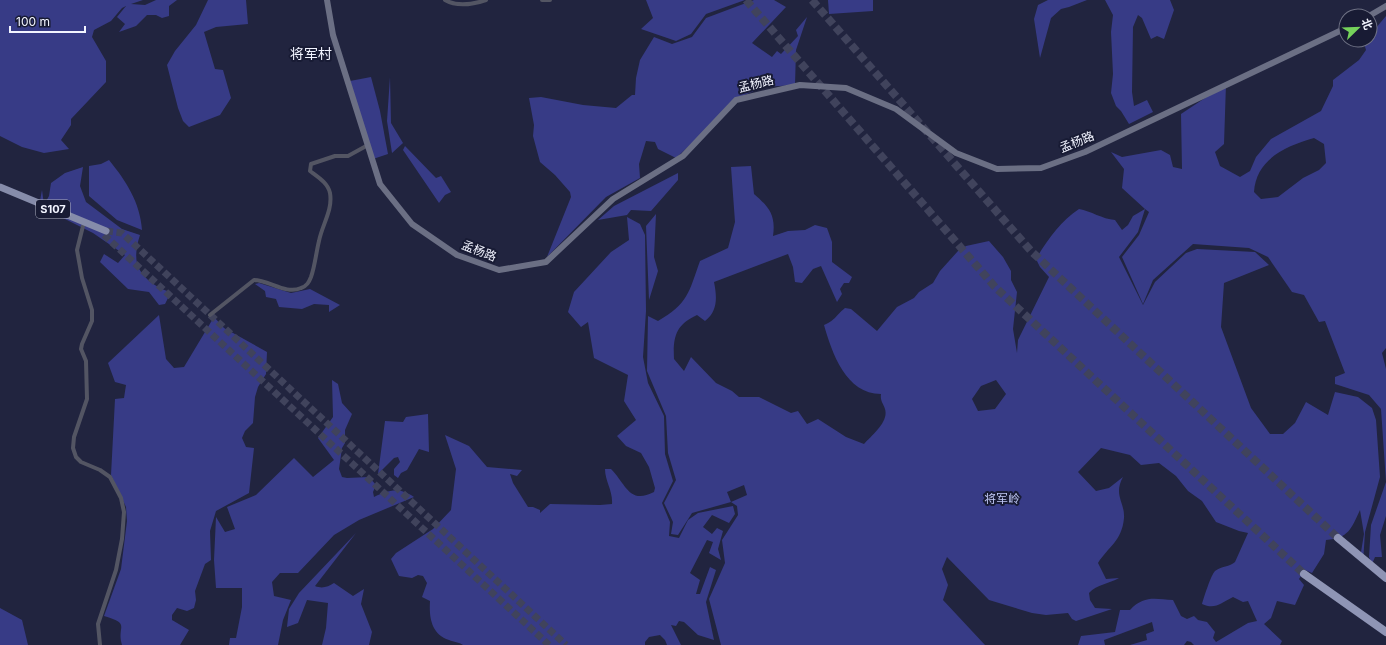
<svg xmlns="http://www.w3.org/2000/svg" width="1386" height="645" font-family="Inter,'Noto Sans SC',sans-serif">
	<rect width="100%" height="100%" fill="#21243f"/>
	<g fill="#373b86" fill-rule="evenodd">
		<path d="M0 0H143L131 4 145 5 156 0H177L169 6V16L162 18 156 15H147L136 26 119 32 125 24 117 17 126 6 122 8 111 21 94 30 92 37 106 61V82L71 119V125L61 140 69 149 44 153 22 147 0 136Z"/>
		<path d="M208 0H246L248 24 216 27 204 32 215 69 223 70 231 98 220 115 189 127 183 121 178 108 167 65 175 51 196 25Z"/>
		<path d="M646 0H745L706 14 691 34 676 41 641 29 653 18Z"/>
		<path d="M754 0H774L786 7 752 43 772 57 777 51 781 54 798 36 796 30 807 17 796 50 795 85 764 87 742 96 676 158 658 149 655 142 646 141 639 164 640 178 606 197 547 257 571 197 570 192 555 175 540 162 533 136 534 125 529 98 541 97 583 105 616 108 632 95H635L636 78 640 60 654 37 672 44 692 37 706 18Z"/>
		<path d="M828 0H873V11L829 14Z"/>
		<path d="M1048 0H1087L1069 7 1061 9 1051 18 1040 58 1034 19 1038 5Z"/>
		<path d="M1105 0H1170L1174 10 1164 39 1157 36 1151 39 1142 18 1138 15 1133 27 1132 92 1134 106 1147 100 1153 112 1129 124 1121 111 1116 106 1111 93 1113 74 1111 32 1113 15Z"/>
		<path d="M1386 16V348L1382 353 1386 369V516L1380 535 1382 557H1375L1372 564 1369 557 1371 525 1386 482 1381 409 1369 395 1335 384V377L1345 373 1325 321 1319 322 1304 295 1292 292 1268 257 1249 248 1193 244 1153 280 1143 304 1122 257 1139 235 1149 212 1145 209 1138 232 1119 257 1143 305 1155 282 1186 253 1197 249 1255 252 1269 265 1224 283 1221 327 1251 408 1270 434H1283L1295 423 1306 402 1328 415 1335 392 1358 397 1372 408 1376 420 1380 477 1365 532 1363 563 1360 558 1364 534 1360 510C1351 529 1349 538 1326 540L1324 554 1312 573 1305 570 1299 579 1304 585 1295 605 1277 601 1271 618 1264 624 1282 641 1280 645H1194L1191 642 1187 641 1184 645H1130L1147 640 1146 634 1154 631 1152 622 1104 640 1105 645H1078L1081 636 1115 632 1120 610H1130C1144 595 1155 599 1173 600L1181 616 1187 619 1194 616 1198 620 1207 622 1215 632 1213 638 1216 642 1248 623 1257 621 1248 601 1243 602 1233 597C1221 603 1215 610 1202 604 1204 597 1211 575 1215 571 1221 566 1230 567 1235 562L1248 533 1239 531 1216 522 1202 501 1188 491 1176 476 1159 463 1141 465 1130 455 1101 448 1078 472 1096 491 1109 488 1123 477C1113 495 1125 502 1124 518 1122 541 1108 547 1098 563L1106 579 1119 578C1109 584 1097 584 1089 593L1090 600 1095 608 1112 609 1076 621 1072 619 1068 613 1046 615 1032 613 989 600 947 557 942 569 948 585 943 600 985 645H721L709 599 725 563 722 540 738 515 737 506 731 502 747 495 744 485 727 492 731 502 692 513 678 535 671 534 673 522 664 503 676 480 668 453 666 416 647 371 648 316 658 321C688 304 689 292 700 261L728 248 735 222 731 167 751 166 754 194C769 207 776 215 773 236L788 231 805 230 815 225 827 228 832 242V262L852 277 849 283H844L840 289 842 294 837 302 821 266 813 269 802 283 795 282 793 267 788 254 714 282C717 297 718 311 705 321L697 315C675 325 673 338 674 359L684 371 691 357 716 383 732 391 739 397H759L791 413 798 411 807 424 818 419 846 437 864 444C872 435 889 422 885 409 883 403 880 401 881 394 846 394 832 353 824 325 837 319 835 316 845 308L851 309 877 331 897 307 914 298 919 292 933 283 940 271 958 251 966 246 989 241 1003 257 1011 271V280L1017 292 1013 329 1017 353 1018 340 1049 277 1040 267 1036 259C1047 240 1061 221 1079 209 1091 211 1102 219 1115 220L1122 230 1128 225 1133 216 1145 209 1122 188 1124 169 1111 152 1122 157 1161 150 1170 155 1173 167 1182 169 1181 114 1226 84 1224 144 1215 152 1220 166 1240 177 1250 171 1256 157 1271 139 1321 111 1333 86V80L1359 60 1366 50 1364 43 1366 40H1370V35ZM1314 138 1324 144 1326 163 1319 170 1303 178 1278 197 1261 199 1254 192C1256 159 1286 146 1314 138ZM996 380 1006 394 995 409 978 411 972 399 981 386Z"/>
		<path d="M371 77 380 111 388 154 373 159 350 81Z"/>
		<path d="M390 77 391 123 403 143 392 153 387 121Z"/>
		<path d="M405 146 436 178 441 176 451 192 445 195 439 203 403 150Z"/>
		<path d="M109 160C126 181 140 202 142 230L117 220 89 196V166L101 164Z"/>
		<path d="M83 167 80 186 86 202 122 229 140 235C137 244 135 254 137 263 140 277 158 289 171 292L165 304 159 305 149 292 128 289 100 262 104 254 118 263 125 255 93 233 39 206 42 190 44 205 49 196 51 183 65 173Z"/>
		<path d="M678 173V180L651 211 631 210 627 215 598 220 614 206Z"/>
		<path d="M656 214 654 257 658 271 649 300 646 226Z"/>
		<path d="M627 217 640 224 645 235 646 311 643 357 648 383 664 416 665 454 673 481 662 503 670 522 669 536 679 538 688 520 698 513 733 506 735 514 729 523 712 515 703 527 712 534 717 528 723 531 718 549 721 560 709 553 713 542 707 540 690 573 700 580 696 594H700L710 567 716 570 706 602 714 640 698 635 684 622 679 621 676 626 671 625 681 645H667L665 640 660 635 649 637 645 642V645H463C459 642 454 642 449 640 431 634 429 617 430 601L422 597 427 583 423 576 418 575 412 578 399 576 391 559 396 553 433 529 451 510 456 469 445 435 469 446 487 467 522 470 517 476 510 474 513 483 528 507H533L540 510V513L550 504 600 505 612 504C613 491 605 481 605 469H611C626 484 629 505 654 492L655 488 649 467 641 453 626 446 617 436 636 420 624 401 628 375 594 358 588 322 581 327 568 312 574 292 611 252 629 240Z"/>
		<path d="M259 283 291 293 310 289 340 305 329 312V305L314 304 302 309 279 307 276 299 266 297 265 291 255 284Z"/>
		<path d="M159 315 166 359 174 368 184 367 214 317 224 328 267 352 266 374 258 387 255 397 253 423 245 431 242 438 246 447 254 448 249 493 216 511 210 531 211 560 205 564 195 591 196 600 194 608 187 611 177 608 172 615V620L189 630 180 645H122C116 626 132 624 104 616L121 569 127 521 126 507 111 475 115 399 124 398 126 385 115 382 108 363Z"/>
		<path d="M332 380 338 384 342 403 352 414 345 430V443L342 448 339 469 342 477 347 478 369 477 376 485 373 492 374 497C389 490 399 487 414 497L359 520 334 535 298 573H280L272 582 274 596 291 600 283 620 278 645H229L230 638H236L242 607V588H216L214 560 216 517 225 532 235 529 227 507 256 495 294 458 313 477 334 460 318 438 333 417Z"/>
		<path d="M428 414 429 452 419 449 407 470 401 473 398 478 394 475V469L400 462 398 457 394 458 378 474 385 421 403 422 406 417Z"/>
		<path d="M356 533 315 586C322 589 328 587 334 583L353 596 364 589 361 604 372 632 369 645H322L326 628 328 603 307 600 298 623 287 627 289 609 299 593Z"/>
		<path d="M0 608 22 620 28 645H0Z"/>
	</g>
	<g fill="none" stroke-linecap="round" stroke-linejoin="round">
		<g stroke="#40435c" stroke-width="7" stroke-dasharray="7 3.5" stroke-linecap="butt">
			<path d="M106 231 122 233 566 645"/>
			<path d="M104 235 549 645"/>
		</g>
		<g stroke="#40435c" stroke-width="8" stroke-dasharray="8 4" stroke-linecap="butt">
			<path d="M746 0 995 287 1304 574"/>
			<path d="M812 0 1031 251 1338 538"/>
		</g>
		<g stroke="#535563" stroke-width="4">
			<path d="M445 0C457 7 474 4 486 0"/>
			<path d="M542 0H550"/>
			<path d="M83 226 77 250 82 278 92 310V321L82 344 81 349 86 361 87 399 74 437 73 448 76 457 81 462 100 470 110 477 121 498 124 512 122 539 116 570 98 624 100 645"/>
			<path d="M210 315 254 280C269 280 286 295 301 288 307 286 309 282 311 277 315 266 316 253 319 241 322 225 333 210 330 193 328 183 318 177 310 171L311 164 335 156H348L368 145"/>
		</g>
		<g stroke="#6b6f84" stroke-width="6">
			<path d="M327 0 333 35 380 184 412 224 457 255 499 270 546 262 613 199 683 156 736 100 800 85 846 88 896 109 956 153 997 169 1041 168 1085 152 1346 28"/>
			<path d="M1369 16 1386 6"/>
		</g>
		<path stroke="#868caa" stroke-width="7" d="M0 187 106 231"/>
		<g stroke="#8f95b5" stroke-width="8">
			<path d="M1338 538 1386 578"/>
			<path d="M1304 574 1386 632"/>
		</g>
	</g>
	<g text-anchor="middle" stroke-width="4" stroke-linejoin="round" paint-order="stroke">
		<rect fill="#181b34" stroke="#b1b3c2" stroke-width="1" x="36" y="200" width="34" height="18" rx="3"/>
		<g font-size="11" font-weight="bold" fill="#f2f4ff">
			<text x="53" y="213">S107</text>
		</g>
		<g font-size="12" fill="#f2f4ff" stroke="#181b34">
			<text transform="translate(756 84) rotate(-14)" y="4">孟杨路</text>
			<text transform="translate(1077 142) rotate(-22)" y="4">孟杨路</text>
			<text transform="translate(479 251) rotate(21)" y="4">孟杨路</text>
		</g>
		<g font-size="12" fill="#c0c8f5" stroke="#181b34">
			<text x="1002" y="503">将军岭</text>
		</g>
		<g font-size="14" fill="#f2f4ff" stroke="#181b34">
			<text x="311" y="59">将军村</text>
		</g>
	</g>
	<g transform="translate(1358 28) rotate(67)"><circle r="19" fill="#181b34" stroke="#6f7285"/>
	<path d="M0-3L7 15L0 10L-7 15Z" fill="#75d25b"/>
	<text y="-6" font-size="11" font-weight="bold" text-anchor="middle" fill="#f2f4ff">北</text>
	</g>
	<path d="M10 26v6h75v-6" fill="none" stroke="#f2f4ff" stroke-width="2"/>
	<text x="16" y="26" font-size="12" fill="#f2f4ff" stroke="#181b34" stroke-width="3" paint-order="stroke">100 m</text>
</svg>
